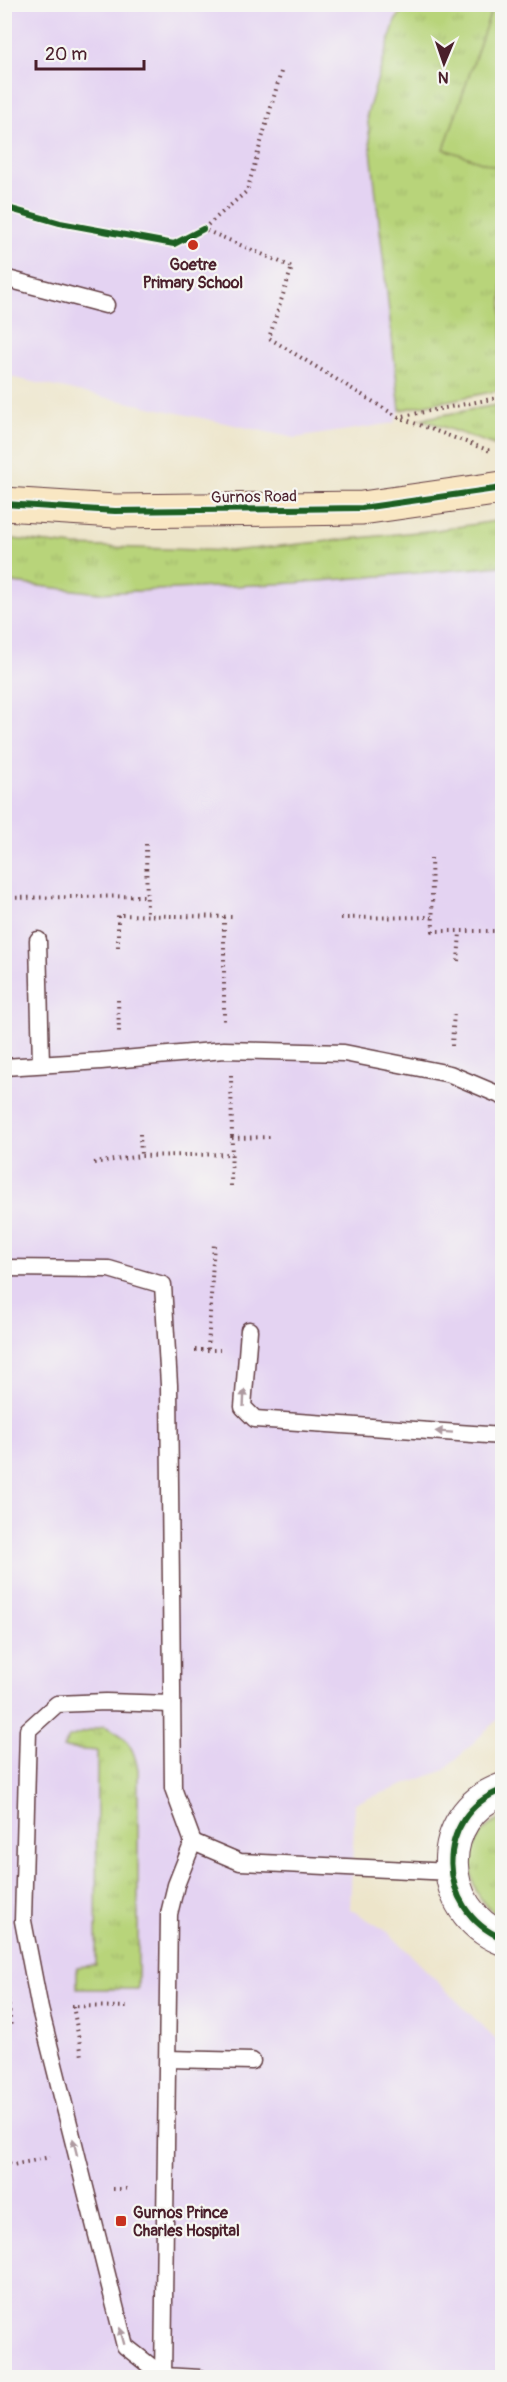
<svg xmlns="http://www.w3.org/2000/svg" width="507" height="2382" font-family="Pangolin,sans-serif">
	<defs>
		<pattern id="grass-tufts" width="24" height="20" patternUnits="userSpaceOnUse" patternTransform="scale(1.5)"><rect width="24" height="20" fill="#b8d47a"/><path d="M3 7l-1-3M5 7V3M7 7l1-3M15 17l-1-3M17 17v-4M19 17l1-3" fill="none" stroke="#a0b66a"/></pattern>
	</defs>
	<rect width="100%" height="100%" fill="#f6f6f2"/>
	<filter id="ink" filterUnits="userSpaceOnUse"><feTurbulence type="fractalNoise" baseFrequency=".0167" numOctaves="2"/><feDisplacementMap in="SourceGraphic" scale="12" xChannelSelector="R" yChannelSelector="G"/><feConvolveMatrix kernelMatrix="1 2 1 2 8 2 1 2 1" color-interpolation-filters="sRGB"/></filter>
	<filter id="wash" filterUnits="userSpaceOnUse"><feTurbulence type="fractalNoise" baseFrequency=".008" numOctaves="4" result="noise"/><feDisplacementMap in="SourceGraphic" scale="24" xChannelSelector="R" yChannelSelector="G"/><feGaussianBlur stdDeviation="1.35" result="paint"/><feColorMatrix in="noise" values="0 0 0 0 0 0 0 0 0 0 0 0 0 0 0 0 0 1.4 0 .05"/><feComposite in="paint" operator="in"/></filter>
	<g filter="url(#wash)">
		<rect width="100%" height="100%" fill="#ede5ca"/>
		<g fill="#e4d3f2">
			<path d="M5 5H400L367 114 400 410 394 423 295 438 5 376Z"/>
			<path d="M502 566V1715L445 1770 355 1803 350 1909 388 1932 502 2046V2377L5 2378V582L99 593 295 583Z"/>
		</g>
		<g fill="url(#grass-tufts)" stroke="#817a52" stroke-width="1.5">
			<path d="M407 5H502V390L400 410 367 114 395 21Z"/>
			<path d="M502 404V448L421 419Z"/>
			<path d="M502 520V566L295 583 99 593 5 582V538L74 546 231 551 437 530Z"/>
			<path d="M104 1726C126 1735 133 1745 138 1769V1989H77V1967L96 1965 97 1751 63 1748 69 1737Z"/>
			<path d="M502 1818V1917C462 1899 460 1835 502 1818Z"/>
		</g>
		<path fill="#b8d47a" stroke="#817a52" stroke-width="1.5" d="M493 5H502V169L444 149Z"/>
	</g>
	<g filter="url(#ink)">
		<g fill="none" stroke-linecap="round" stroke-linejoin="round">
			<g stroke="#623d43" stroke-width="19">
				<g id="lane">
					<path d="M4 278 106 305"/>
					<path d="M38 940 41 1064"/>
					<path d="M4 1067 101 1061 224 1050 344 1053 450 1074 502 1096"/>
					<path d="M4 1268 109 1269 163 1285 169 1385 173 1788 193 1842 176 1885 169 1914 163 2378"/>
					<path d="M249 1330 243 1407 255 1419 502 1436"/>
					<path d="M172 1704 106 1702 57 1704 28 1730 23 1921 40 2009 125 2346 163 2376 199 2378"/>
					<path d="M193 1842 240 1862 451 1872"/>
					<path d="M168 2059 252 2061"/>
				</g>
			</g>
			<g stroke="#623d43" stroke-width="35">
				<path id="street" d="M502 1790C433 1815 436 1911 502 1938"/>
			</g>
			<g stroke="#623d43" stroke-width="35">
				<path id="secondary" d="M4 504 115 511 362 508 502 488"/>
			</g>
			<g stroke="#623d43" stroke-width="4" stroke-dasharray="1.5 4.5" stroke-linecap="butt">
				<path d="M281 72 247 191 203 229 292 267 269 338 398 417 493 452"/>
				<path d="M398 417 502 397"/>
				<path d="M146 844 147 916"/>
				<path d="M431 858 433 931H502"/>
				<path d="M5 869 6 898"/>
				<path d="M4 898 146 896"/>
				<path d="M224 917V1024"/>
				<path d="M341 918 432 917"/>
				<path d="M118 947V915L234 917"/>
				<path d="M458 961 460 932"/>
				<path d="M118 1000 119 1032"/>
				<path d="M452 1046 454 1011"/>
				<path d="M231 1075 232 1138"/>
				<path d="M140 1134 141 1156"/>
				<path d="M94 1163 141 1156 232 1154"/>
				<path d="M231 1186 232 1138 272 1137"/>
				<path d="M208 1349 214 1243"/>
				<path d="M195 1350H220"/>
				<path d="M71 2006 130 2007"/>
				<path d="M73 2006 82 2056"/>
				<path d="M4 2033 11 2028 8 1998"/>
				<path d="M4 2160 13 2165 50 2157"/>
				<path d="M113 2189H129"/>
			</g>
			<use href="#lane" stroke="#fff" stroke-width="16"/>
			<use href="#street" stroke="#fff" stroke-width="33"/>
			<use href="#secondary" stroke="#f9e7c3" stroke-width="33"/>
			<g stroke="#f6f6f2" stroke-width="10">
				<g id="cycleway">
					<path d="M4 207 60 223 174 244 203 229"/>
					<path d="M4 504 115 511 362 508 502 488"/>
					<path d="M502 1790C433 1815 436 1911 502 1938"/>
				</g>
			</g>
			<use href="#cycleway" stroke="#1b5e20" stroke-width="6"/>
		</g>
		<defs><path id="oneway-solid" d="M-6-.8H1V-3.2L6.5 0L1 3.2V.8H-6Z" transform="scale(1.5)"/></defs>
		<g fill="#ae9aa0">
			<use href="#oneway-solid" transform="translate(244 1398) rotate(-87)"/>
			<use href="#oneway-solid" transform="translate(444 1432) rotate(-176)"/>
			<use href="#oneway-solid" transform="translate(75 2147) rotate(-104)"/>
			<use href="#oneway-solid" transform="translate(122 2336) rotate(-105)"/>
		</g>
	</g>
	<g fill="#c8321e" stroke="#f6f6f2" stroke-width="2">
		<circle cx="193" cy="245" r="6"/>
		<rect x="115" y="2215" width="12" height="12" rx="3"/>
	</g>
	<g text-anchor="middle" stroke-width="4.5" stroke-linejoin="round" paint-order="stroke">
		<g font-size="16" font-weight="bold" fill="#4a1f2b" stroke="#f6f6f2">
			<text x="193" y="270">Goetre<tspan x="193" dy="18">Primary School</tspan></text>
			<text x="133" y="2218" text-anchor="start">Gurnos Prince<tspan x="133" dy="18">Charles Hospital</tspan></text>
		</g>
		<g font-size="16" fill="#4a1f2b" stroke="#f6f6f2">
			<text transform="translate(254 496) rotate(-1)" y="6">Gurnos Road</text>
		</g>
	</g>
	<rect width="507" height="2382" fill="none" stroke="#f6f6f2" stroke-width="24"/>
	<g transform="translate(444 63) rotate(182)" stroke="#f6f6f2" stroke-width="4.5" paint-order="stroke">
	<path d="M0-4.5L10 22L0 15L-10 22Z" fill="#4a1f2b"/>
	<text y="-9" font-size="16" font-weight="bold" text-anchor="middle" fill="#4a1f2b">N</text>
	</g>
	<path d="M36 60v9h108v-9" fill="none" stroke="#4a1f2b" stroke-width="3"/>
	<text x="45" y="60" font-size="18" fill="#4a1f2b" stroke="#f6f6f2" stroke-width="4.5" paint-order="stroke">20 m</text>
</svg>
